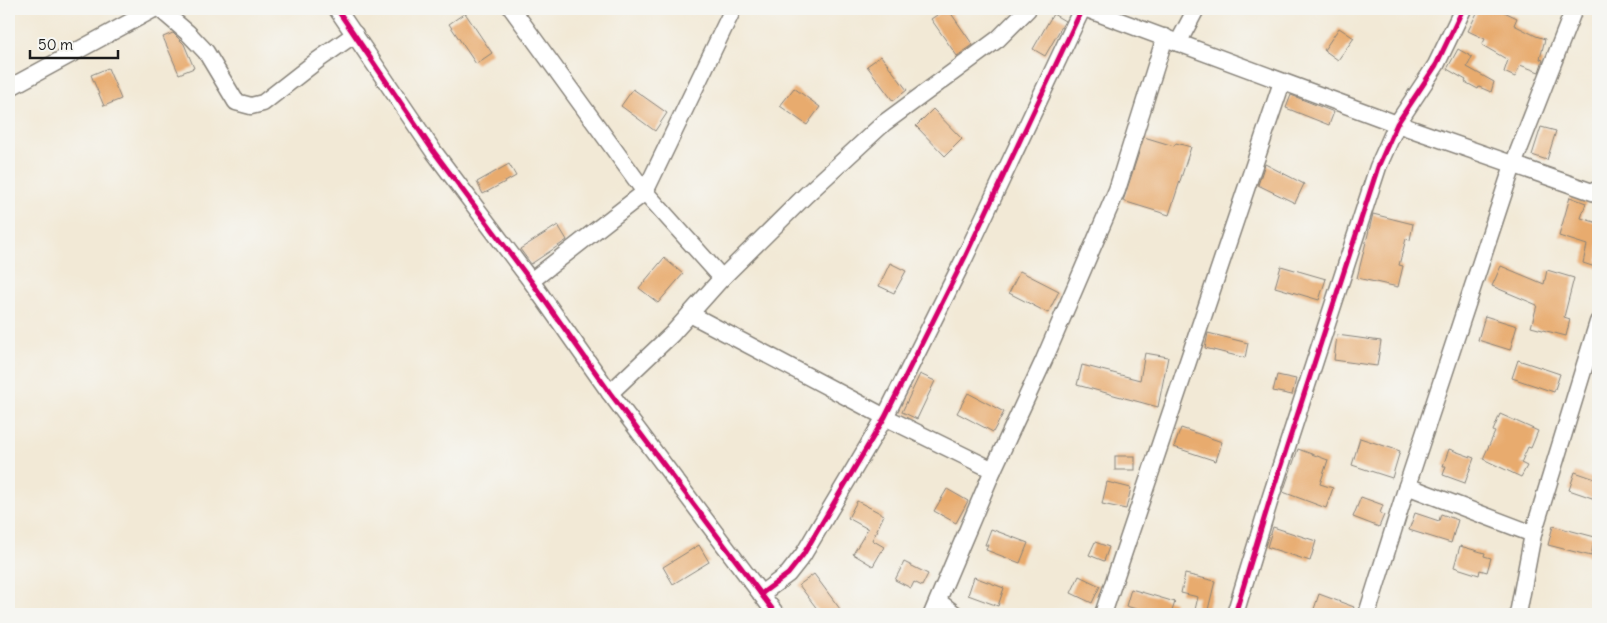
<svg xmlns="http://www.w3.org/2000/svg" width="1607" height="623" font-family="Delius,sans-serif">
	<rect width="100%" height="100%" fill="#f6f6f2"/>
	<filter id="ink" filterUnits="userSpaceOnUse"><feTurbulence type="fractalNoise" baseFrequency=".02" numOctaves="2"/><feDisplacementMap in="SourceGraphic" scale="10" xChannelSelector="R" yChannelSelector="G"/><feConvolveMatrix kernelMatrix="1 2 1 2 8 2 1 2 1" color-interpolation-filters="sRGB"/></filter>
	<filter id="wash" filterUnits="userSpaceOnUse"><feTurbulence type="fractalNoise" baseFrequency=".0096" numOctaves="4" result="noise"/><feDisplacementMap in="SourceGraphic" scale="20" xChannelSelector="R" yChannelSelector="G"/><feGaussianBlur stdDeviation="1.12" result="paint"/><feColorMatrix in="noise" values="0 0 0 0 0 0 0 0 0 0 0 0 0 0 0 0 0 1.4 0 .05"/><feComposite in="paint" operator="in"/></filter>
	<g filter="url(#wash)">
		<rect width="100%" height="100%" fill="#f2e9d6"/>
		<g id="blocks">
			<g fill="#e8ab6e">
				<path d="M946 9H948L973 45 957 56 931 19Z"/>
				<path d="M1479 9H1498L1517 18 1514 25 1536 36 1545 39 1540 59 1543 60 1539 72 1520 65 1515 77 1504 72 1508 60 1482 45 1485 39 1468 31Z"/>
				<path d="M465 13 492 53 476 64 449 24Z"/>
				<path d="M1053 14 1065 21 1045 56 1033 49Z"/>
				<path d="M1339 28 1354 38 1338 60 1324 50Z"/>
				<path d="M173 33 184 44 194 68 179 74 163 37Z"/>
				<path d="M1458 49 1472 57 1467 67 1494 82 1491 92 1479 87 1478 89 1465 82 1466 80 1447 69Z"/>
				<path d="M881 56 907 90 893 101 867 66Z"/>
				<path d="M108 68 121 99 104 106 91 75Z"/>
				<path d="M794 88 820 107 807 125 780 106Z"/>
				<path d="M633 89 667 113 655 131 621 106Z"/>
				<path d="M1291 95 1334 112 1329 125 1286 108Z"/>
				<path d="M933 109 962 139 945 156 916 126Z"/>
				<path d="M1541 127 1556 131 1547 160 1532 155Z"/>
				<path d="M1144 137 1174 146 1176 143 1191 147 1169 215 1123 201Z"/>
				<path d="M509 164 516 176 483 194 477 182Z"/>
				<path d="M1265 164 1304 184 1295 203 1258 185Z"/>
				<path d="M1570 197 1586 203 1581 218 1598 223V268L1583 263 1587 245 1559 236Z"/>
				<path d="M1373 214 1413 224 1410 240 1406 239 1399 265 1403 266 1398 287 1357 278Z"/>
				<path d="M558 225 567 240 531 264 520 249Z"/>
				<path d="M664 258 683 274 658 303 639 288Z"/>
				<path d="M890 263 906 271 894 293 879 286Z"/>
				<path d="M1281 266 1326 279 1319 300 1275 287Z"/>
				<path d="M1501 266 1544 284 1547 270 1574 278 1564 317 1570 319 1566 336 1531 327 1537 305 1492 286Z"/>
				<path d="M1020 271 1059 291 1048 313 1009 293Z"/>
				<path d="M1485 316 1517 326 1510 350 1478 340Z"/>
				<path d="M1208 333 1248 343 1245 358 1205 348Z"/>
				<path d="M1337 335 1381 341 1377 366 1334 360Z"/>
				<path d="M1145 353 1168 357 1158 407 1077 385 1082 365 1140 380Z"/>
				<path d="M1518 360 1560 374 1554 392 1512 378Z"/>
				<path d="M920 374 935 381 917 419 902 412Z"/>
				<path d="M1277 375 1296 379 1292 395 1273 391Z"/>
				<path d="M968 393 1004 412 993 432 957 413Z"/>
				<path d="M1500 414 1538 431 1531 448 1528 447 1521 463 1527 466 1521 477 1483 459 1495 432 1493 431Z"/>
				<path d="M1181 428 1222 442 1216 461 1174 447Z"/>
				<path d="M1360 438 1400 451 1392 478 1352 465Z"/>
				<path d="M1298 449 1328 460 1320 484 1333 488 1326 508 1283 492Z"/>
				<path d="M1449 449 1474 458 1465 483 1443 475 1446 466H1443Z"/>
				<rect x="1115" y="456" width="20" height="14"/>
				<path d="M1575 472 1598 480V500L1569 490Z"/>
				<path d="M1107 482 1131 488 1126 509 1102 504Z"/>
				<path d="M947 489 968 501 956 523 934 511Z"/>
				<path d="M1361 497 1383 505 1380 513 1384 515 1379 527 1353 517Z"/>
				<path d="M857 501 884 515 872 540 884 547 873 566 853 554 868 529 848 518Z"/>
				<path d="M1415 513 1439 521 1441 514 1458 520 1451 543 1409 530Z"/>
				<path d="M1553 526 1595 537 1591 556 1548 545Z"/>
				<path d="M1273 527 1316 541 1310 561 1267 547Z"/>
				<path d="M991 529 1028 543 1020 563 986 550 988 545H985Z"/>
				<path d="M1095 542 1109 547 1104 561 1089 555Z"/>
				<path d="M699 545 709 562 673 584 663 567Z"/>
				<path d="M1460 546 1485 553 1484 556 1491 558 1487 572 1480 570 1479 575 1454 567Z"/>
				<path d="M904 562 928 574 922 586 914 582 911 588 895 580Z"/>
				<path d="M814 574 840 609 833 614H821L799 585Z"/>
				<path d="M1185 574 1215 581 1207 614H1194L1198 597 1181 593Z"/>
				<path d="M1079 576 1100 586 1092 603 1071 593Z"/>
				<path d="M974 577 1004 588 998 606 968 595Z"/>
				<path d="M1131 589 1175 602 1171 614H1153L1126 606Z"/>
				<path d="M1319 594 1354 607 1351 614H1318L1313 612Z"/>
			</g>
		</g>
	</g>
	<g filter="url(#ink)">
		<use href="#blocks" fill-opacity="0" stroke="#878279" stroke-width="1"/>
		<g fill="none" stroke-linecap="round" stroke-linejoin="round">
			<g stroke="#878279" stroke-width="19">
				<g id="minor">
					<path d="M160 9 188 33 206 52 236 102 251 106 263 103 318 60 355 34"/>
					<path d="M337 9 434 152 531 281 610 393 776 614"/>
					<path d="M512 9 645 192 722 278"/>
					<path d="M1087 9 1397 124 1598 194"/>
					<path d="M1178 43 1196 9"/>
					<path d="M9 88 154 9"/>
					<path d="M531 281 645 192 733 9"/>
					<path d="M690 314 885 417 993 470"/>
					<path d="M610 393 672 334 722 278 806 195 884 123 998 39 1028 9"/>
					<path d="M1407 486 1533 534"/>
					<path d="M761 594 788 574 803 555 885 417 965 257 1082 9"/>
					<path d="M938 601 955 614"/>
					<path d="M932 614 993 470 1044 360 1117 190 1165 37"/>
					<path d="M1103 614 1282 82"/>
					<path d="M1235 614 1271 496 1378 167 1397 124 1436 65 1463 9"/>
					<path d="M1367 614 1407 486 1513 165 1574 9"/>
					<path d="M1518 614 1533 534 1598 322"/>
				</g>
			</g>
			<use href="#minor" stroke="#fff" stroke-width="16"/>
			<g stroke="#f6f6f2" stroke-width="8">
				<g id="cycleway">
					<path d="M337 9 434 152 531 281 610 393 776 614"/>
					<path d="M761 594 788 574 803 555 885 417 965 257 1082 9"/>
					<path d="M1235 614 1271 496 1378 167 1397 124 1436 65 1463 9"/>
				</g>
			</g>
			<use href="#cycleway" stroke="#d6006c" stroke-width="5"/>
		</g>
	</g>
	<rect width="1607" height="623" fill="none" stroke="#f6f6f2" stroke-width="30"/>
	<path d="M30 50v8h88v-8" fill="none" stroke="#1c1c1c" stroke-width="2.5"/>
	<text x="38" y="50" font-size="15" fill="#1c1c1c" stroke="#f6f6f2" stroke-width="4" paint-order="stroke">50 m</text>
</svg>
